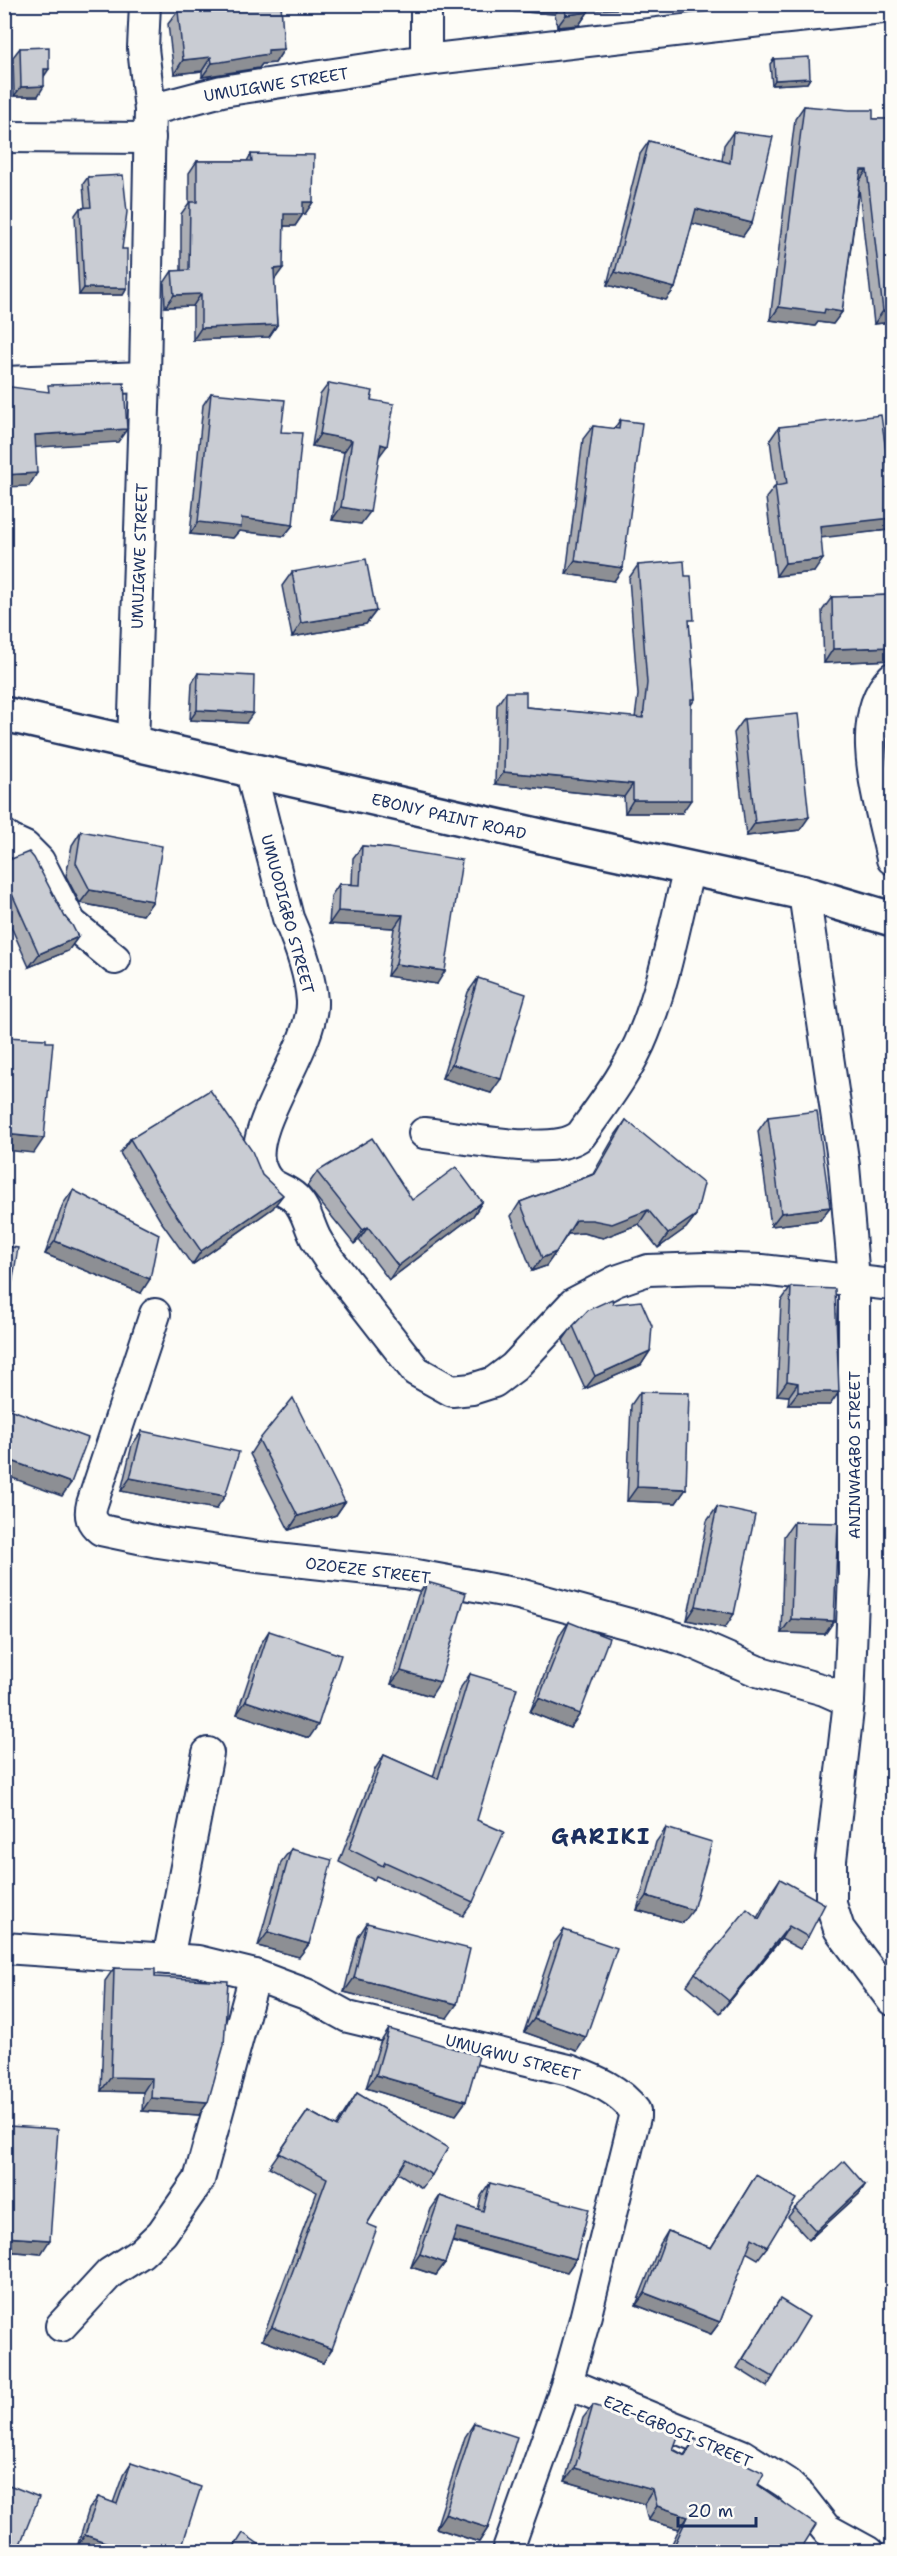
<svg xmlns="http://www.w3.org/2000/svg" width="897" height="2556" font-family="'Shantell Sans',sans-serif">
	<rect width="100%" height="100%" fill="#fdfcf7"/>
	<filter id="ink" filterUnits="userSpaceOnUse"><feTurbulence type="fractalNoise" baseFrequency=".0167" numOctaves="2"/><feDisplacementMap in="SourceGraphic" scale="12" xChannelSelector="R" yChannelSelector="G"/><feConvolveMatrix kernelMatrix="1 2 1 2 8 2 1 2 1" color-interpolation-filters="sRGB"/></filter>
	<g filter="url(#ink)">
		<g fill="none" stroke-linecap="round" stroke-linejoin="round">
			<g stroke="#1b2f5e" stroke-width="34">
				<g id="street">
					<path d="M145 4 143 48 150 110"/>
					<path d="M426 4V60"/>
					<path d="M4 137 150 138"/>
					<path d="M4 382 145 377"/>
					<path d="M892 678C850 720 882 808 892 859"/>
					<path d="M133 745 145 377 150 110 222 91 426 60 769 20 892 7"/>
					<path d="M251 772 288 918C299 943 310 973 312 1001 314 1046 248 1125 260 1165 268 1191 282 1185 295 1198 306 1208 309 1226 316 1239 320 1246 324 1252 328 1258L416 1371 452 1391 472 1389 494 1382 514 1367 574 1303 616 1281 648 1270 706 1268 762 1270 892 1285"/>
					<path d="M4 835 10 840 25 847 39 861 71 923 115 959"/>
					<path d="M804 893 844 1166 854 1279V1573L849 1701 831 1860V1904L839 1929 892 2000"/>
					<path d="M424 1133C460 1137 555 1158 581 1135 604 1103 630 1069 644 1033 665 982 675 922 689 869"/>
					<path d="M155 1314 92 1504C89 1516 91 1522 101 1530L158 1542 258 1557 405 1573 519 1594 662 1633 688 1641 757 1671 824 1690 849 1701"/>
					<path d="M4 1948 198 1961 255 1975 284 1986 306 1994 348 2017 569 2070C595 2080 619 2089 635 2111V2117L585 2319 567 2383 507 2552"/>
					<path d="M168 1959 208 1753"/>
					<path d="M61 2326 110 2273 141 2253 162 2233 199 2180 255 1975"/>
					<path d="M567 2383 742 2455 786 2483 801 2497 826 2529 868 2552"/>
				</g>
			</g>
			<g stroke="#1b2f5e" stroke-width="38">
				<path id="secondary" d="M4 714 554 839 804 893 892 919"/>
			</g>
			<use href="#street" stroke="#fdfcf7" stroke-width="30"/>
			<use href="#secondary" stroke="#fdfcf7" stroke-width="33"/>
		</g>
		<g fill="#adafb5" stroke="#1b2f5e" stroke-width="1.5">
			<path d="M480 4H677L676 6 587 10 588 12 579 25 557 27 555 14 480 9Z"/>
			<path d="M178 11 284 49 275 63 262 64 259 68 202 77V71L174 74 168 24Z"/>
			<path d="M20 48 44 76 38 96H14L13 57Z"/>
			<path d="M774 59 810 78 807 83 772 85 770 64Z"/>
			<path d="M804 106 873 119H892V322L874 324 859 189 842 312 833 324 818 322 815 326 770 320 795 119Z"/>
			<path d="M733 132 752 223 743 236 692 223 675 288 666 300 607 285 640 154 649 141 722 161 724 145Z"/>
			<path d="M251 154 313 202 305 214H303L295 226H284L274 279 277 325 269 337 193 340V306L165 307 164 283 172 271H181V214L189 203V173L197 161H247Z"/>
			<path d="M88 177 122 249 127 288 123 295H79L75 215 80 208H85L83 184Z"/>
			<path d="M329 383 371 400 378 458 361 524 332 520 344 452 312 446 320 395Z"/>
			<path d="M211 393 281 432 293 525 284 536 239 531 233 538 190 534 203 405Z"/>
			<path d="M620 420 623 568 614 581 566 574 583 439 593 426 614 429Z"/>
			<path d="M779 427 889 473 892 483V523L888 530 821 537 814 572 776 576 766 498 776 485 770 440Z"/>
			<path d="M638 565 689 626 695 699 691 705 682 813H625L624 797 495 784 497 705 506 692 526 707 635 718 638 695 629 578Z"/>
			<path d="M292 572 376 611 366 624 292 637 282 586Z"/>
			<path d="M892 595V660L824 663 822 611 832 597Z"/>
			<path d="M198 673 246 723 190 720 192 683Z"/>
			<path d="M744 719 800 830 746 836 734 733Z"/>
			<path d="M81 831 153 901 143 915 80 903 66 876 72 845Z"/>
			<path d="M362 846 388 848 437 984 387 976 394 928 329 924 331 896 339 884H352L353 858Z"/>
			<path d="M4 862 65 917 78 937 68 951 29 967 4 911Z"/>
			<path d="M478 978 491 1093 442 1078 468 992Z"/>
			<path d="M768 1117 830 1207 820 1220 771 1226 758 1131Z"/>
			<path d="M626 1120 696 1215 686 1228 658 1248 639 1224 603 1238 583 1233 568 1234 546 1266 532 1271 511 1216 520 1202 593 1174 616 1134Z"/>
			<path d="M130 1139 273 1208 192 1265 160 1220 120 1153Z"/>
			<path d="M317 1172 412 1200 482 1202 473 1216 389 1280 359 1240 354 1244 307 1186Z"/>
			<path d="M73 1190 141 1293 45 1254 63 1204Z"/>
			<path d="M791 1287 830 1405H788L789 1396 777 1395 781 1301Z"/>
			<path d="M613 1304 650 1351 641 1365 585 1389 563 1340 573 1326Z"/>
			<path d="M640 1392 686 1489 676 1503 627 1501 631 1405Z"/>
			<path d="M142 1431 216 1509 121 1491 132 1445Z"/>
			<path d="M259 1440 345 1502 336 1515 289 1530 250 1454Z"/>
			<path d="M717 1507 725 1628 687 1620 707 1521Z"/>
			<path d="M794 1522 834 1621 825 1634 781 1633 784 1536Z"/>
			<path d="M427 1582 431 1696 391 1684 418 1595Z"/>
			<path d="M569 1622 580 1714 570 1728 530 1712 559 1636Z"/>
			<path d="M269 1631 309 1738 237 1714 260 1645Z"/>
			<path d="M470 1674 477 1820 473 1902 463 1916 376 1876 374 1880 339 1862 375 1769 384 1755 433 1777 461 1687Z"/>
			<path d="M892 1825V1858L886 1857Z"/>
			<path d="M666 1828 683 1923 637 1910 656 1842Z"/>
			<path d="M291 1849 309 1944 299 1957 258 1946 281 1862Z"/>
			<path d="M780 1879 808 1937 800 1949 781 1939 720 2013 687 1985 695 1973 757 1918 772 1891Z"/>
			<path d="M367 1923 447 2018 344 1992 358 1937Z"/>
			<path d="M564 1930 577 2051 524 2032 554 1943Z"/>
			<path d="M114 1968 155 1977 208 2102 199 2115 142 2111 143 2092 101 2091 105 1981Z"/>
			<path d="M389 2029 466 2101 456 2115 366 2088 380 2043Z"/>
			<path d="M357 2093 432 2175 422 2188 398 2173 367 2224 323 2363 262 2340 317 2192 269 2167 308 2111 336 2126Z"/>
			<path d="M8 2126 41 2254 4 2251V2131Z"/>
			<path d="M756 2175 767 2247 758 2259 746 2252 720 2322 711 2334 636 2305 660 2244 668 2231 711 2248Z"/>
			<path d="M490 2183 576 2259 567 2272 452 2242 445 2263 436 2275 411 2267 431 2209 440 2196 478 2210 481 2196Z"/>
			<path d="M865 2185 859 2194 809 2240 788 2217 795 2208Z"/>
			<path d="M780 2299 773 2377 767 2387 737 2368Z"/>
			<path d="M593 2405 684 2455 695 2439 758 2485 799 2552H668L679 2529 648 2520 644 2504 565 2481 583 2418Z"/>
			<path d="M474 2423 488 2528 479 2542 436 2528 465 2437Z"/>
			<path d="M131 2463 180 2552H90L77 2547 89 2509 98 2497 113 2503 123 2475Z"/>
		</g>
		<g fill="#8d8f94" stroke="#1b2f5e" stroke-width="1.5">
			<path d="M304 4H377L373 10 301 8Z"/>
			<path d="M483 4H562L555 14 480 9Z"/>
			<path d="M582 4H677L676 6 577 11Z"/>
			<path d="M588 12 579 25 557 27 566 15Z"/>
			<path d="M284 49 275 63 262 64 259 68 202 77 212 63 268 50Z"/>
			<path d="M211 57 202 71 174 74 183 60Z"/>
			<path d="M44 69H49L43 78Z"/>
			<path d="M810 78 807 83 772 85 775 80Z"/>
			<path d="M44 86 38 96H14L21 87Z"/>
			<path d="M861 170H867L858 183Z"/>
			<path d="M303 202H313L305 214H298H303L295 226H276L284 214Z"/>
			<path d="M696 209 752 223 743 236 687 222Z"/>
			<path d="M283 268 275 279 266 280 274 269Z"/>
			<path d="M615 272 675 288 666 300 607 285Z"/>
			<path d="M84 288H127L123 295H79Z"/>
			<path d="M201 294 193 306 165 307 174 295Z"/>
			<path d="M779 307 825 309 842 312 833 324 818 322 815 326 770 320Z"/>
			<path d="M892 310V322L874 324 883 311Z"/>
			<path d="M277 325 269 337 193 340 201 328Z"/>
			<path d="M127 429 118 442 26 448 35 435Z"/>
			<path d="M320 434 352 440 344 452 312 446Z"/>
			<path d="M381 444 387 446 378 458Z"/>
			<path d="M37 473 29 486 4 487V475Z"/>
			<path d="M341 507 370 512 361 524 332 520Z"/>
			<path d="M892 512V523L888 530 811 539 820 526Z"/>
			<path d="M242 518 293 525 284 536 239 531 233 538 190 534 198 522Z"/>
			<path d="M823 559 814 572 776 576 785 563Z"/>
			<path d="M575 561 623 568 614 581 566 574Z"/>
			<path d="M376 611 366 624 292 637 301 623Z"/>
			<path d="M892 647V660L824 663 833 649Z"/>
			<path d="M197 710 253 713 246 723 190 720Z"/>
			<path d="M504 772 633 784 624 797 495 784Z"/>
			<path d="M633 800H691L682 813H625Z"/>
			<path d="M809 817 800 830 746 836 755 823Z"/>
			<path d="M90 890 153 901 143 915 80 903Z"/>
			<path d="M338 911 403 915 394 928 329 924Z"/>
			<path d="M78 937 68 951 29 967 39 954Z"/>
			<path d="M396 964 445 971 437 984 387 976Z"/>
			<path d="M452 1064 501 1079 491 1093 442 1078Z"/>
			<path d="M4 1134 44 1138 34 1153 4 1150Z"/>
			<path d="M283 1195 273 1208 192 1265 201 1251Z"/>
			<path d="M482 1202 473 1216 389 1280 398 1266Z"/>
			<path d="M830 1207 820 1220 771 1226 781 1213Z"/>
			<path d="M648 1210 639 1224 603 1238 583 1233 567 1234 576 1220Z"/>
			<path d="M696 1215 686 1228 658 1248 668 1234Z"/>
			<path d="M368 1227 359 1240 354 1244 363 1230Z"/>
			<path d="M55 1241 150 1279 141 1293 45 1254Z"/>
			<path d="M556 1252 546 1266 532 1271 542 1258Z"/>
			<path d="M650 1351 641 1365 585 1389 595 1376Z"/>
			<path d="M787 1381 798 1383 789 1396 777 1395Z"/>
			<path d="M798 1392H839L830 1405H788Z"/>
			<path d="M4 1458 71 1483 62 1496 4 1475Z"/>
			<path d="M130 1478 225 1496 216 1509 121 1491Z"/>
			<path d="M637 1487 686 1489 676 1503 627 1501Z"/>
			<path d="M345 1502 336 1515 289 1530 298 1516Z"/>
			<path d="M696 1606 734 1614 725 1628 687 1620Z"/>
			<path d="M791 1619 834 1621 825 1634 781 1633Z"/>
			<path d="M401 1671 440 1682 431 1696 391 1684Z"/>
			<path d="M539 1698 580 1714 570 1728 530 1712Z"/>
			<path d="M246 1701 318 1725 309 1738 237 1714Z"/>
			<path d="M892 1847V1858L886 1857Z"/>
			<path d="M647 1896 693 1910 683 1923 637 1910Z"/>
			<path d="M789 1926 781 1939 720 2013 729 2001Z"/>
			<path d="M268 1932 309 1944 299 1957 258 1946Z"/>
			<path d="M354 1978 457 2004 447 2018 344 1992Z"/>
			<path d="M534 2019 586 2037 577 2051 524 2032Z"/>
			<path d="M376 2075 466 2101 456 2115 366 2088Z"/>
			<path d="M111 2077 152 2078 143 2092 101 2091Z"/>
			<path d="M151 2098 208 2102 199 2115 142 2111Z"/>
			<path d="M865 2185 859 2194 809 2240 816 2231Z"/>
			<path d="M457 2228 576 2259 567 2272 448 2240Z"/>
			<path d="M4 2237 50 2240 41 2254 4 2251Z"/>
			<path d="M420 2254 445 2263 436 2275 411 2267Z"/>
			<path d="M645 2293 720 2322 711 2334 636 2305Z"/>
			<path d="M272 2327 332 2349 323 2363 262 2340Z"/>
			<path d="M575 2468 653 2490 644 2504 565 2481Z"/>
			<path d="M657 2506 688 2516 679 2529 648 2520Z"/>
			<path d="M445 2514 488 2528 479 2542 436 2528Z"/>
			<path d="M85 2535 134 2552H90L77 2547Z"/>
		</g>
		<g fill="#c9ccd3" stroke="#1b2f5e" stroke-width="1.5">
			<path d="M4 4H8L7 63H4Z"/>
			<path d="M243 4H281L284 49 268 50V54L221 62 212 63 211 57 183 60 178 11Z"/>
			<path d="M564 4H587L588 12 566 15Z"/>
			<path d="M49 47V69H44V86L21 87 20 48Z"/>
			<path d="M809 57 810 78 775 80 774 59Z"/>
			<path d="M804 106 849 110H873V119H892V310L883 311 867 170H861L842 312 825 309 824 313 779 307Z"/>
			<path d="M733 132 773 137 752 223 696 209 675 288 615 272 649 141 730 163Z"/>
			<path d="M251 154 314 155 313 202H303V214H284L283 268 274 269 277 325 201 328V294L174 295 172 271 189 270 190 202H197V161H252Z"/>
			<path d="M123 175 127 212 122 249H127V288H84L80 208 91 207 88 177Z"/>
			<path d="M124 383 127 429 35 435 37 473 4 475V386L49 392 48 385Z"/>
			<path d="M329 383 373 391 371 400 394 404 387 446 381 444 370 512 341 507 352 440 320 434Z"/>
			<path d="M211 393 285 400 281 432 302 433 293 525 242 518 241 527 198 522Z"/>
			<path d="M881 415 889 473H891L892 483V518L820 526 823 559 785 563 775 486 787 484 779 427Z"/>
			<path d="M620 420 642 423 623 568 575 561 593 426 619 429Z"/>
			<path d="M366 559 376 611 301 623 292 572Z"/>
			<path d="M684 561 685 576H691L694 620H689L695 699H691V800H633V784L504 772 506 692H526V707L643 718 647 683 638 565Z"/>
			<path d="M892 595V647L833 649 832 597Z"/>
			<path d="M198 673 254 676 253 713 197 710Z"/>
			<path d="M798 714 809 817 755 823 744 719Z"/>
			<path d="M81 831 162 846 153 901 90 890 76 863Z"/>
			<path d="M362 846 388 848 462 860 445 971 396 964 403 915 338 911 339 884 360 885Z"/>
			<path d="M29 852 34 858 65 917 72 925 78 937 39 954 4 876V862Z"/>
			<path d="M478 978 526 994 501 1079 452 1064Z"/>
			<path d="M4 1037 46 1039V1042H53L44 1138 4 1134Z"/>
			<path d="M210 1090 252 1151 262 1175 283 1195 201 1251 170 1206 130 1139Z"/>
			<path d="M817 1111 830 1207 781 1213 768 1117Z"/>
			<path d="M626 1120 704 1184 696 1215 668 1234 648 1210 612 1224 592 1220H576L556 1252 542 1258 520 1202 595 1174Z"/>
			<path d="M372 1138 412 1200 456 1167 482 1202 398 1266 368 1227 363 1230 317 1172Z"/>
			<path d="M73 1190 159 1234 150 1279 55 1241Z"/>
			<path d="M4 1246 18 1248 8 1309 4 1308Z"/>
			<path d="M791 1287 835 1289 839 1392H798V1383L787 1381Z"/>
			<path d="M612 1299 613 1304 641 1301 652 1326 650 1351 595 1376 573 1326 588 1310Z"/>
			<path d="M640 1392 689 1393 686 1489 637 1487Z"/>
			<path d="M293 1398 345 1502 298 1516 259 1440Z"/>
			<path d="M4 1407 88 1438 71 1483 4 1458Z"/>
			<path d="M142 1431 239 1452 225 1496 130 1478Z"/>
			<path d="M717 1507 755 1515 734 1614 696 1606Z"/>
			<path d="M794 1522 838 1523 834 1621 791 1619Z"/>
			<path d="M427 1582 466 1593 440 1682 401 1671Z"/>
			<path d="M569 1622 609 1638 580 1714 539 1698Z"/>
			<path d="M269 1631 341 1655 318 1725 246 1701Z"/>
			<path d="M470 1674 517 1688 477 1820 504 1832 473 1902 385 1862 383 1866 349 1849 384 1755 438 1779Z"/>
			<path d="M666 1828 712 1842 693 1910 647 1896Z"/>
			<path d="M291 1849 332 1860 309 1944 268 1932Z"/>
			<path d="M780 1879 825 1904 808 1937 789 1926 729 2001 695 1973 747 1909 759 1919Z"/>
			<path d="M367 1923 470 1949 457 2004 354 1978Z"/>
			<path d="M564 1930 617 1948 586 2037 534 2019Z"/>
			<path d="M114 1968 155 1969V1977L228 1981 224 2045 208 2102 151 2098 152 2078 111 2077Z"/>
			<path d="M389 2029 479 2056 466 2101 376 2075Z"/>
			<path d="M357 2093 448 2148 432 2175 406 2159 367 2224 377 2228 332 2349 272 2327 327 2178 279 2153 308 2111 337 2127Z"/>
			<path d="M8 2126 58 2129 50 2240 4 2237V2184Z"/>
			<path d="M844 2161 865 2185 816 2231 795 2208Z"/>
			<path d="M756 2175 796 2199 767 2247 752 2238 720 2322 645 2293 668 2231 711 2248Z"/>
			<path d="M490 2183 589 2209 576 2259 457 2228 445 2263 420 2254 440 2196 483 2211Z"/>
			<path d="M780 2299 809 2317 773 2377 743 2359Z"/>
			<path d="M593 2405 680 2431 673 2450 685 2456 695 2439 764 2473 758 2485 816 2525 799 2552H680L673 2548 688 2516 657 2506 653 2490 575 2468Z"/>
			<path d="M474 2423 517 2437 488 2528 445 2514Z"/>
			<path d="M131 2463 201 2487 180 2552H134L85 2535 98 2497 117 2504Z"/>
			<path d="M4 2483 39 2497 17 2552H4Z"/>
			<path d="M243 2533 270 2552H231Z"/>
		</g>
	</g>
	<g text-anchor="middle" stroke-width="6" stroke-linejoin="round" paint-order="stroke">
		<g font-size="16" fill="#1b2f5e" stroke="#fdfcf7">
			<text transform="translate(276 84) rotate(-9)" y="6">UMUIGWE STREET</text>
			<text transform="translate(139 556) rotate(-88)" y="6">UMUIGWE STREET</text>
			<text transform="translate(449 816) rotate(13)" y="6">EBONY PAINT ROAD</text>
			<text transform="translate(288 914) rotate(75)" y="6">UMUODIGBO STREET</text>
			<text transform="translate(854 1455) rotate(-90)" y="6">ANINWAGBO STREET</text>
			<text transform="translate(368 1570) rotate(7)" y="6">OZOEZE STREET</text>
			<text transform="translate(513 2057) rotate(15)" y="6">UMUGWU STREET</text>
			<text transform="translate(678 2431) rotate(23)" y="6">EZE-EGBOSI STREET</text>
		</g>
		<g font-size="22" font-weight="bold" letter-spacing="1.5" fill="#1b2f5e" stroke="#fdfcf7">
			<text x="601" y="1844">GARIKI</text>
		</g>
	</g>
	<rect width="897" height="2556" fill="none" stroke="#fdfcf7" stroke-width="24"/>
	<rect x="12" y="12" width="873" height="2532" fill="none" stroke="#1b2f5e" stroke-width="2" filter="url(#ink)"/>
	<path d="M678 2517v9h78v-9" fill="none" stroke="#1b2f5e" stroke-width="3"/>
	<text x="687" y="2517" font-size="18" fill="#1b2f5e" stroke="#fdfcf7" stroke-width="4.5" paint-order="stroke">20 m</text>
</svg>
